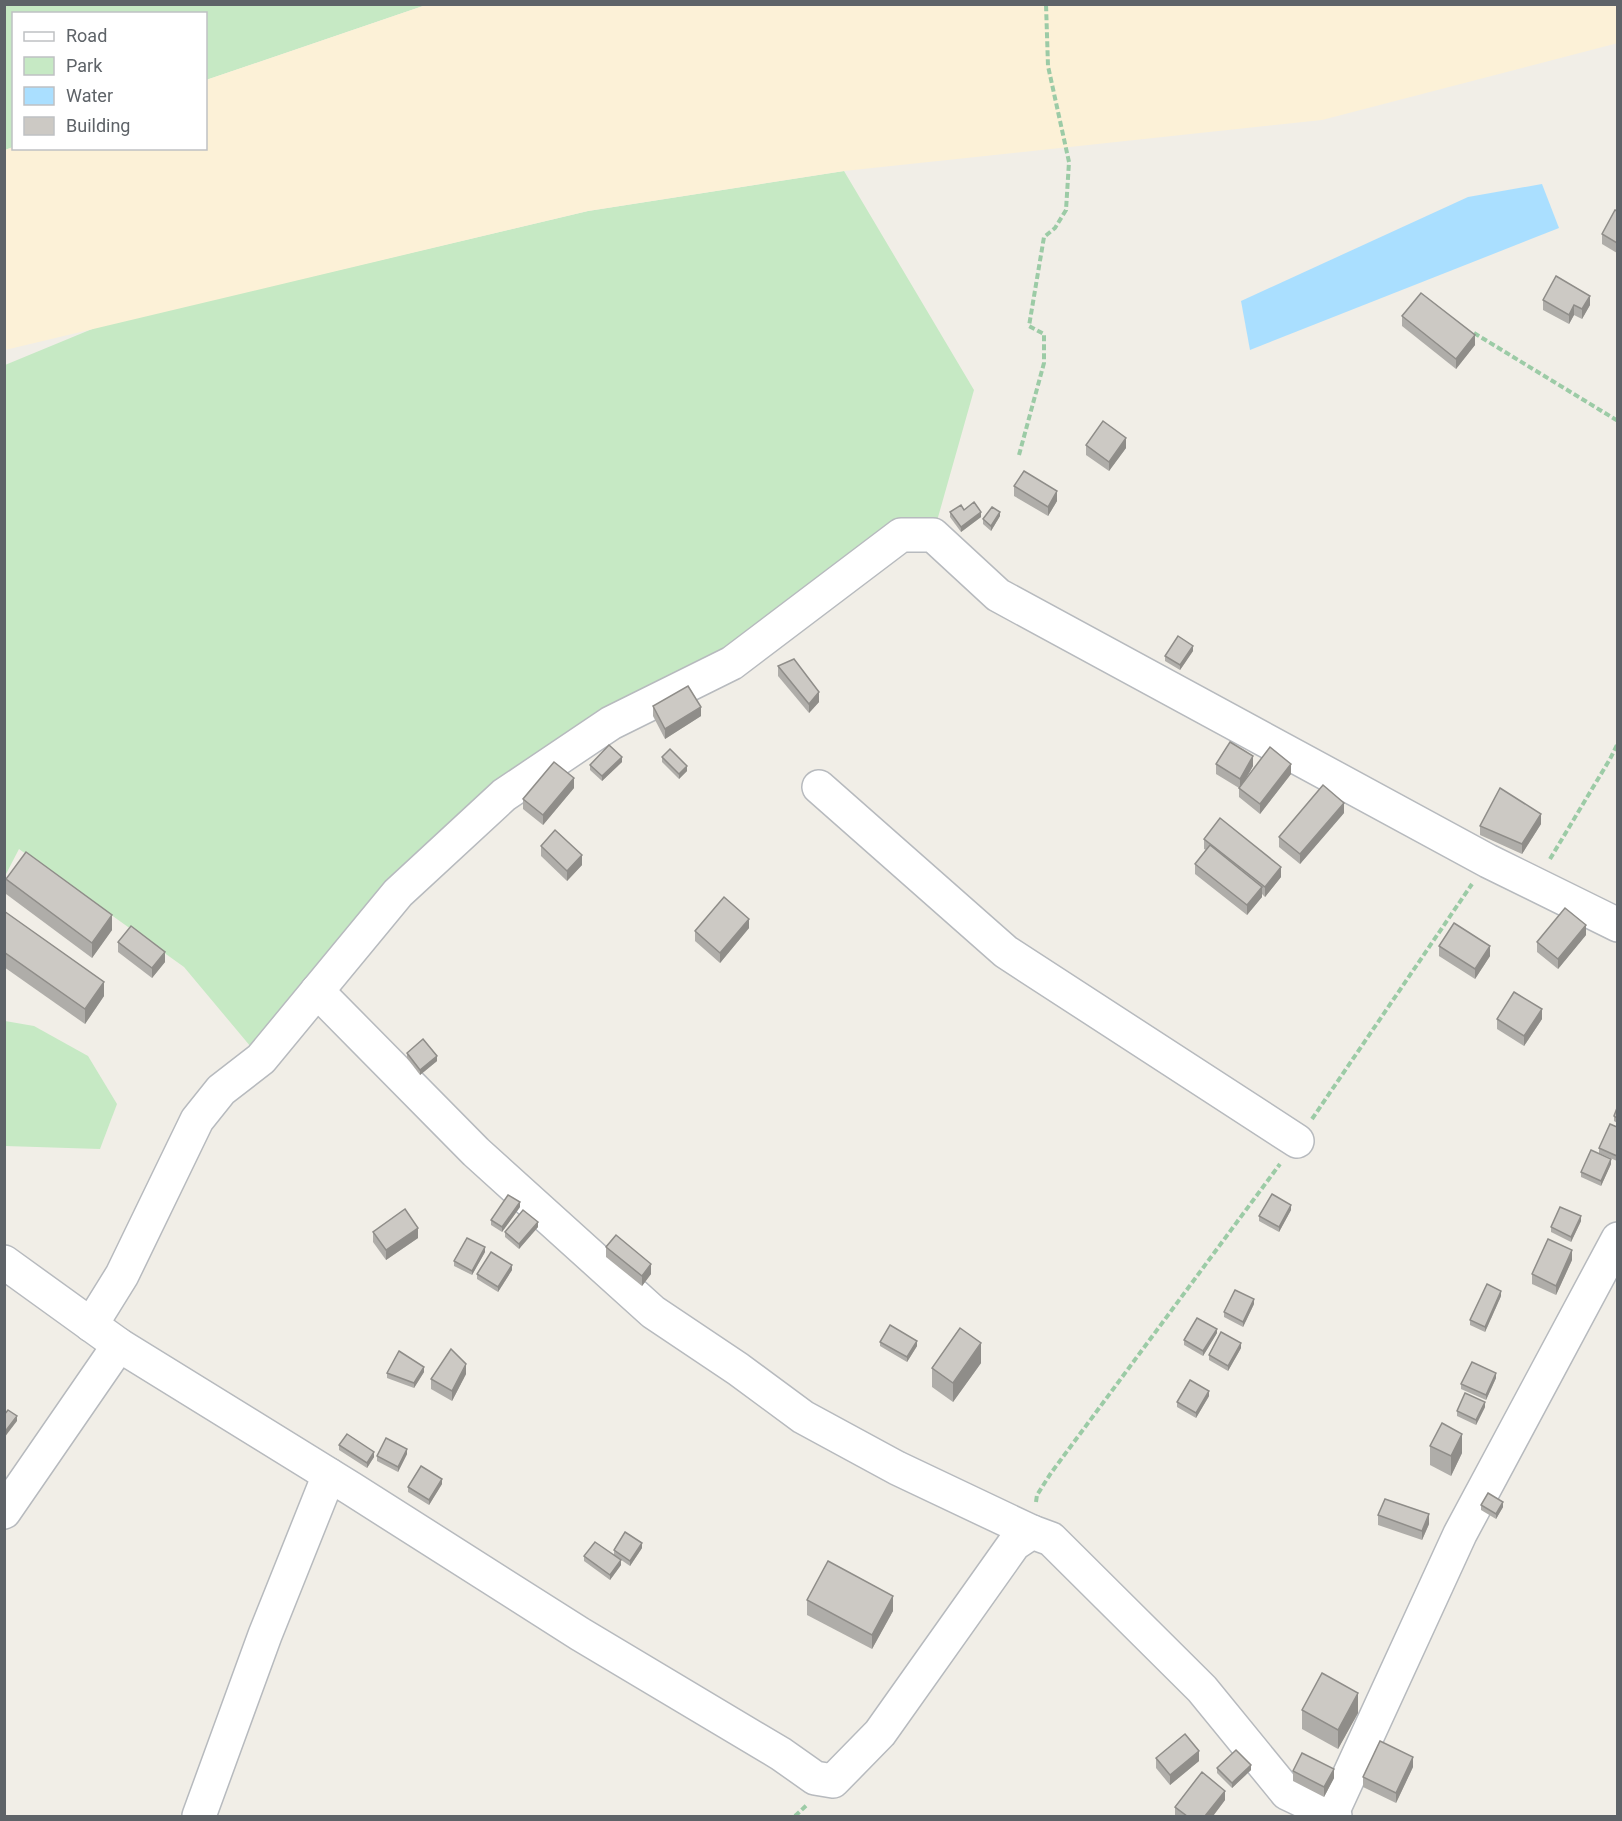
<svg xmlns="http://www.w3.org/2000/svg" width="1622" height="1821" font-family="Roboto,sans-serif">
	<rect width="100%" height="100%" fill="#f1eee7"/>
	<g fill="#c6e9c4">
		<path d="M4 5H426L206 80V14H14L13 147 5 150Z"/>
		<path d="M844 171 974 390 933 535 504 795 261 1059 184 967 19 849 5 876V365L97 327 588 211Z"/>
		<path d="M5 1021 34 1026 88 1056 117 1104 100 1149 5 1146Z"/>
	</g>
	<path fill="#fcf1d7" d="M426 5 1617 4 1618 43 1322 120 844 171 588 211 5 350V150L13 147 14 148H206V80Z"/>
	<path fill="#aadfff" d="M1542 184 1559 228 1250 350 1241 301 1468 197Z"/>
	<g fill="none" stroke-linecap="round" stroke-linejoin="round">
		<g stroke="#b7babe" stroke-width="36">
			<g id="minor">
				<path d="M819 787 1006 952 1297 1141"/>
				<path d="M317 991 476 1152 653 1312 738 1369 803 1417 897 1468 1032 1532"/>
				<path d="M4 1262 119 1345 352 1489 580 1634 781 1754 815 1778 833 1781 880 1733 1014 1544 1032 1532 1051 1539 1202 1689 1287 1793 1335 1816"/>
				<path d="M91 1325 122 1275 197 1120 221 1090 261 1059 398 893 504 795 611 723 732 663 901 535H933L998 595 1488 861 1618 925"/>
				<path d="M4 1512 119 1345"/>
				<path d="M1331 1815 1460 1534 1618 1239"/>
				<path d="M199 1816 265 1635 329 1475"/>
			</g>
		</g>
		<g stroke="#9ccba6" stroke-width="4" stroke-dasharray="6 3" stroke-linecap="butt">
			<path d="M1474 333 1618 421"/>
			<path d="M1019 455 1044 363V334L1029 326 1044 237 1055 228 1066 210 1069 162 1048 66 1046 4"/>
			<path d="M1550 859 1610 759 1618 743"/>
			<path d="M1312 1119 1472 884"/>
			<path d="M1036 1502 1037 1495 1051 1473 1280 1164"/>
			<path d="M795 1816 808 1804"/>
		</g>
		<use href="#minor" stroke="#fff" stroke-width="33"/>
	</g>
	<g fill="#afada9">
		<path d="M1617 211V253L1602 244V234Z"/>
		<path d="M1543 300 1590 305 1582 319 1574 315 1569 324 1543 310Z"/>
		<path d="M1402 316 1475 345 1456 369 1402 326Z"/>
		<path d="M1086 445 1126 448 1109 471 1086 455Z"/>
		<path d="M1014 486 1057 501 1048 516 1014 496Z"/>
		<path d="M964 510 981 517 961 532 950 517V512Z"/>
		<path d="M1000 516 991 531 983 524V519Z"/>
		<path d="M1193 651 1180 670 1165 661V656Z"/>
		<path d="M778 666 819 702 809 713 778 676Z"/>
		<path d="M653 706 701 716 665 739 653 716Z"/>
		<path d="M662 757 687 771 679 779 662 762Z"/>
		<path d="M622 762 602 781 590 770V765Z"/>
		<path d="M1216 764 1253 766 1246 778 1291 774 1260 814 1239 797V788L1216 774Z"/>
		<path d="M574 788 543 825 523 809V799Z"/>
		<path d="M1344 813 1300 864 1279 847V837Z"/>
		<path d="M1541 824 1522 854 1480 835V826Z"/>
		<path d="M1204 839 1281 877 1265 897 1262 894V897L1247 915 1195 874V864L1206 850 1204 849Z"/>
		<path d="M541 846 582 865 567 881 541 856Z"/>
		<path d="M6 879 112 930 92 958 6 894Z"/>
		<path d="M4 911 104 996 85 1024 4 967Z"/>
		<path d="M749 928 720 963 695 941V931Z"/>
		<path d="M1586 935 1558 969 1537 952V942Z"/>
		<path d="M118 942 165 962 152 978 118 952Z"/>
		<path d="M1439 946 1490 956 1475 979 1439 956Z"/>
		<path d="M1617 991V1006H1616V996Z"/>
		<path d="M1497 1019H1542L1524 1046 1497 1029Z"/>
		<path d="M407 1053 437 1061 420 1075 407 1058Z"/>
		<path d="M1617 1108V1123L1614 1121V1116Z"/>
		<path d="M1617 1127V1161L1599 1153V1148Z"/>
		<path d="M1611 1164 1601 1186 1581 1177V1172Z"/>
		<path d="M520 1207 502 1232 491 1225V1220Z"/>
		<path d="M1291 1210 1279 1232 1259 1221V1216Z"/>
		<path d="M1581 1221 1571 1242 1551 1232V1227Z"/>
		<path d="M538 1227 519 1249 505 1237V1232Z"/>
		<path d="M373 1232 418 1238 386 1260 373 1242Z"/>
		<path d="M606 1247 651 1274 642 1286 606 1257Z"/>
		<path d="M485 1252 472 1275 454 1266V1261Z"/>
		<path d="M1572 1260 1556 1295 1532 1284V1274Z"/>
		<path d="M512 1270 498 1292 477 1279V1274Z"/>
		<path d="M1501 1296 1485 1332 1470 1325V1320Z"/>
		<path d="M1254 1304 1243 1327 1224 1317V1312Z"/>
		<path d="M1217 1333 1203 1356 1184 1345V1340Z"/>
		<path d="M880 1342 917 1346 907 1362 880 1346Z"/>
		<path d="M1241 1348 1228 1371 1209 1360V1355Z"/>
		<path d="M981 1363 953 1402 932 1387V1368Z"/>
		<path d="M424 1372 414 1388 387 1378V1373Z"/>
		<path d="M466 1374 452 1401 431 1389V1379Z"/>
		<path d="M1496 1378 1486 1400 1461 1389V1384Z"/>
		<path d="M1209 1396 1196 1418 1177 1407V1402Z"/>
		<path d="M1485 1407 1476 1425 1457 1416V1411Z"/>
		<path d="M339 1445 374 1457 367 1468 339 1450Z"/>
		<path d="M1430 1446 1462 1453 1451 1476 1430 1465Z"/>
		<path d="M407 1454 398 1472 377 1461V1456Z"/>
		<path d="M442 1484 429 1505 408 1492V1487Z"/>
		<path d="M1481 1505 1503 1507 1496 1519 1481 1510Z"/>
		<path d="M1378 1515 1429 1524 1422 1540 1378 1525Z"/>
		<path d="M642 1548 630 1566 614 1555V1550Z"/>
		<path d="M584 1556 621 1565 610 1580 584 1561Z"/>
		<path d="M807 1600 893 1611 872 1649 807 1615Z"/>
		<path d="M1302 1710 1358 1713 1338 1749 1302 1729Z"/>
		<path d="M1156 1758 1199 1761 1170 1785 1156 1768Z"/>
		<path d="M1413 1767 1396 1803 1363 1787V1777Z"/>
		<path d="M1217 1768 1251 1770 1232 1788 1217 1773Z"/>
		<path d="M1293 1771 1334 1778 1324 1797 1293 1781Z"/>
		<path d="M1225 1800 1213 1816H1175V1807Z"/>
	</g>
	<g fill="#8f8d89">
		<path d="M1590 296V305L1582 319V309Z"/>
		<path d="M1574 305V315L1569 324V315Z"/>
		<path d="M1475 335V345L1456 369V359Z"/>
		<path d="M1126 438V448L1109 471V462Z"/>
		<path d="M1057 491V501L1048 516V507Z"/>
		<path d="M981 512V517L961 532V527Z"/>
		<path d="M1000 512V516L991 531V526Z"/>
		<path d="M1193 646V651L1180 670V665Z"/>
		<path d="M819 692V702L809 713V704Z"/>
		<path d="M701 707V716L665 739V729Z"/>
		<path d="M1253 756V766L1240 789V779Z"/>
		<path d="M622 757V762L602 781V776Z"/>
		<path d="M1291 764V774L1260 814V804Z"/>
		<path d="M687 766V771L679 779V774Z"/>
		<path d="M574 778V788L543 825V815Z"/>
		<path d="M1344 803V813L1300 864V854Z"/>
		<path d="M1541 814V824L1522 854V844Z"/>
		<path d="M582 855V865L567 881V871Z"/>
		<path d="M1281 867V877L1265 897V887Z"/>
		<path d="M1262 887V897L1247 915V905Z"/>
		<path d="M112 915V930L92 958V943Z"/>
		<path d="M749 919V928L720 963V953Z"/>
		<path d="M1586 925V935L1558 969V959Z"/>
		<path d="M1490 946V956L1475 979V969Z"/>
		<path d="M165 952V962L152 978V968Z"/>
		<path d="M104 982V996L85 1024V1009Z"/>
		<path d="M1542 1009V1019L1524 1046V1036Z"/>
		<path d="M437 1056V1061L420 1075V1070Z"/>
		<path d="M1611 1159V1164L1601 1186V1181Z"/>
		<path d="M520 1202V1207L502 1232V1227Z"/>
		<path d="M1291 1205V1210L1279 1232V1227Z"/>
		<path d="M1581 1216V1221L1571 1242V1237Z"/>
		<path d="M538 1222V1227L519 1249V1244Z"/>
		<path d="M418 1228V1238L386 1260V1250Z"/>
		<path d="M485 1247V1252L472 1275V1271Z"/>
		<path d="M1572 1250V1260L1556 1295V1286Z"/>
		<path d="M651 1264V1274L642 1286V1276Z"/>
		<path d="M512 1265V1270L498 1292V1287Z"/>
		<path d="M1501 1291V1296L1485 1332V1327Z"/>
		<path d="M1254 1299V1304L1243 1327V1322Z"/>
		<path d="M1217 1329V1333L1203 1356V1351Z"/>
		<path d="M917 1341V1346L907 1362V1357Z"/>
		<path d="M981 1343V1363L953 1402V1383Z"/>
		<path d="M1241 1343V1348L1228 1371V1366Z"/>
		<path d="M466 1364V1374L452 1401V1391Z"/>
		<path d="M424 1367V1372L414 1388V1383Z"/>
		<path d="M1496 1373V1378L1486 1400V1395Z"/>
		<path d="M1209 1391V1396L1196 1418V1413Z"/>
		<path d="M1485 1402V1407L1476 1425V1420Z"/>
		<path d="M17 1416V1421L4 1438V1433Z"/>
		<path d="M1462 1434V1453L1451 1476V1456Z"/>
		<path d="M407 1449V1454L398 1472V1467Z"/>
		<path d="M374 1452V1457L367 1468V1463Z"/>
		<path d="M442 1479V1484L429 1505V1500Z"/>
		<path d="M1503 1502V1507L1496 1519V1514Z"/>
		<path d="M1429 1514V1524L1422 1540V1531Z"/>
		<path d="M642 1543V1548L630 1566V1561Z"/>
		<path d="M621 1560V1565L610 1580V1575Z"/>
		<path d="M893 1596V1611L872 1649V1635Z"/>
		<path d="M1358 1693V1713L1338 1749V1730Z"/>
		<path d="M1199 1751V1761L1170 1785V1775Z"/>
		<path d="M1413 1757V1767L1396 1803V1793Z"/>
		<path d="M1251 1765V1770L1232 1788V1783Z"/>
		<path d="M1334 1769V1778L1324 1797V1787Z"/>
		<path d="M1225 1791V1800L1213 1816H1205Z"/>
	</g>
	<g fill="#ccc9c4" stroke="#8f8d89" stroke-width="1.5">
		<path d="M1615 210 1617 211V243L1602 234Z"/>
		<path d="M1556 276 1590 296 1582 309 1574 305 1569 315 1543 300Z"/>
		<path d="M1421 293 1475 335 1456 359 1402 316Z"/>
		<path d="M1103 421 1126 438 1109 462 1086 445Z"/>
		<path d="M1024 471 1057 491 1048 507 1014 486Z"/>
		<path d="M974 502 981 512 961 527 950 512 961 505 964 510Z"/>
		<path d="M992 507 1000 512 991 526 983 519Z"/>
		<path d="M1178 636 1193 646 1180 665 1165 656Z"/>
		<path d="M794 659 819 692 809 704 778 666Z"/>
		<path d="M688 686 701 707 665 729 653 706Z"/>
		<path d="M1230 742 1253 756 1240 779 1216 764Z"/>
		<path d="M609 745 622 757 602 776 590 765Z"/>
		<path d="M1270 747 1291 764 1260 804 1239 788Z"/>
		<path d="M670 749 687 766 679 774 662 757Z"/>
		<path d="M554 762 574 778 543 815 523 799Z"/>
		<path d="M1323 785 1344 803 1300 854 1279 837Z"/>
		<path d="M1500 788 1541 814 1522 844 1480 826Z"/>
		<path d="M1220 818 1281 867 1265 887 1204 839Z"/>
		<path d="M555 830 582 855 567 871 541 846Z"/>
		<path d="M1210 845 1262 887 1247 905 1195 864Z"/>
		<path d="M26 852 112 915 92 943 6 879Z"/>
		<path d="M724 897 749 919 720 953 695 931Z"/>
		<path d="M1565 908 1586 925 1558 959 1537 942Z"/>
		<path d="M4 911 104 982 85 1009 4 952Z"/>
		<path d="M1454 923 1490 946 1475 969 1439 946Z"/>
		<path d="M131 926 165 952 152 968 118 942Z"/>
		<path d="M1514 992 1542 1009 1524 1036 1497 1019Z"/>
		<path d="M423 1039 437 1056 420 1070 407 1053Z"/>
		<path d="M1617 1108V1118L1614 1116Z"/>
		<path d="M1610 1124 1617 1127V1156L1599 1148Z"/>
		<path d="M1591 1150 1611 1159 1601 1181 1581 1172Z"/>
		<path d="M1272 1194 1291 1205 1279 1227 1259 1216Z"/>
		<path d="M508 1195 520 1202 502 1227 491 1220Z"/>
		<path d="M1560 1207 1581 1216 1571 1237 1551 1227Z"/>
		<path d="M405 1209 418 1228 386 1250 373 1232Z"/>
		<path d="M523 1210 538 1222 519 1244 505 1232Z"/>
		<path d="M616 1235 651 1264 642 1276 606 1247Z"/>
		<path d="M467 1238 485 1247 472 1271 454 1261Z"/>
		<path d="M1548 1239 1572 1250 1556 1286 1532 1274Z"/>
		<path d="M491 1252 512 1265 498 1287 477 1274Z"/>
		<path d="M1487 1284 1501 1291 1485 1327 1470 1320Z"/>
		<path d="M1235 1290 1254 1299 1243 1322 1224 1312Z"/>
		<path d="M1197 1318 1217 1329 1203 1351 1184 1340Z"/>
		<path d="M890 1325 917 1341 907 1357 880 1342Z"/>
		<path d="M960 1328 981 1343 953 1383 932 1368Z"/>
		<path d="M1221 1332 1241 1343 1228 1366 1209 1355Z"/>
		<path d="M451 1349 466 1364 452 1391 431 1379Z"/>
		<path d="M399 1351 424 1367 414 1383 387 1373Z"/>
		<path d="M1472 1362 1496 1373 1486 1395 1461 1384Z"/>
		<path d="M1190 1380 1209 1391 1196 1413 1177 1402Z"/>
		<path d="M1465 1393 1485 1402 1476 1420 1457 1411Z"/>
		<path d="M8 1410 17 1416 4 1433V1415Z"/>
		<path d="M1442 1423 1462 1434 1451 1456 1430 1446Z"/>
		<path d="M347 1434 374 1452 367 1463 339 1445Z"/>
		<path d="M386 1438 407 1449 398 1467 377 1456Z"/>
		<path d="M421 1466 442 1479 429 1500 408 1487Z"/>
		<path d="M1488 1493 1503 1502 1496 1514 1481 1505Z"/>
		<path d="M1385 1499 1429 1514 1422 1531 1378 1515Z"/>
		<path d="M625 1532 642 1543 630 1561 614 1550Z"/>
		<path d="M595 1542 621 1560 610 1575 584 1556Z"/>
		<path d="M828 1561 893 1596 872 1635 807 1600Z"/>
		<path d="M1322 1673 1358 1693 1338 1730 1302 1710Z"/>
		<path d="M1185 1734 1199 1751 1170 1775 1156 1758Z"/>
		<path d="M1380 1741 1413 1757 1396 1793 1363 1777Z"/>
		<path d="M1236 1750 1251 1765 1232 1783 1217 1768Z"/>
		<path d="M1302 1753 1334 1769 1324 1787 1293 1771Z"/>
		<path d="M1202 1772 1225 1791 1205 1816H1187L1175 1807Z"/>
	</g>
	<rect width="1622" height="1821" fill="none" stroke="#5e6368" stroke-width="12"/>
	<rect x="12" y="12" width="195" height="138" fill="#ffffff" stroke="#bfc1c3" stroke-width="1.5"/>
	<rect x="24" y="32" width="30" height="9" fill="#ffffff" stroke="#bfc1c3" stroke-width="1.5"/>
	<text x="66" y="42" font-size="18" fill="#5e6368">Road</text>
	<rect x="24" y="57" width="30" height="18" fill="#c6e9c4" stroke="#bfc1c3" stroke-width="1.5"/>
	<text x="66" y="72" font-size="18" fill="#5e6368">Park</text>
	<rect x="24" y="87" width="30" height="18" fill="#aadfff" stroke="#bfc1c3" stroke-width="1.5"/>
	<text x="66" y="102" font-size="18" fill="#5e6368">Water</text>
	<rect x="24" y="117" width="30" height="18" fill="#ccc9c4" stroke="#bfc1c3" stroke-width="1.5"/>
	<text x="66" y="132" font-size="18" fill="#5e6368">Building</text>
</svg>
